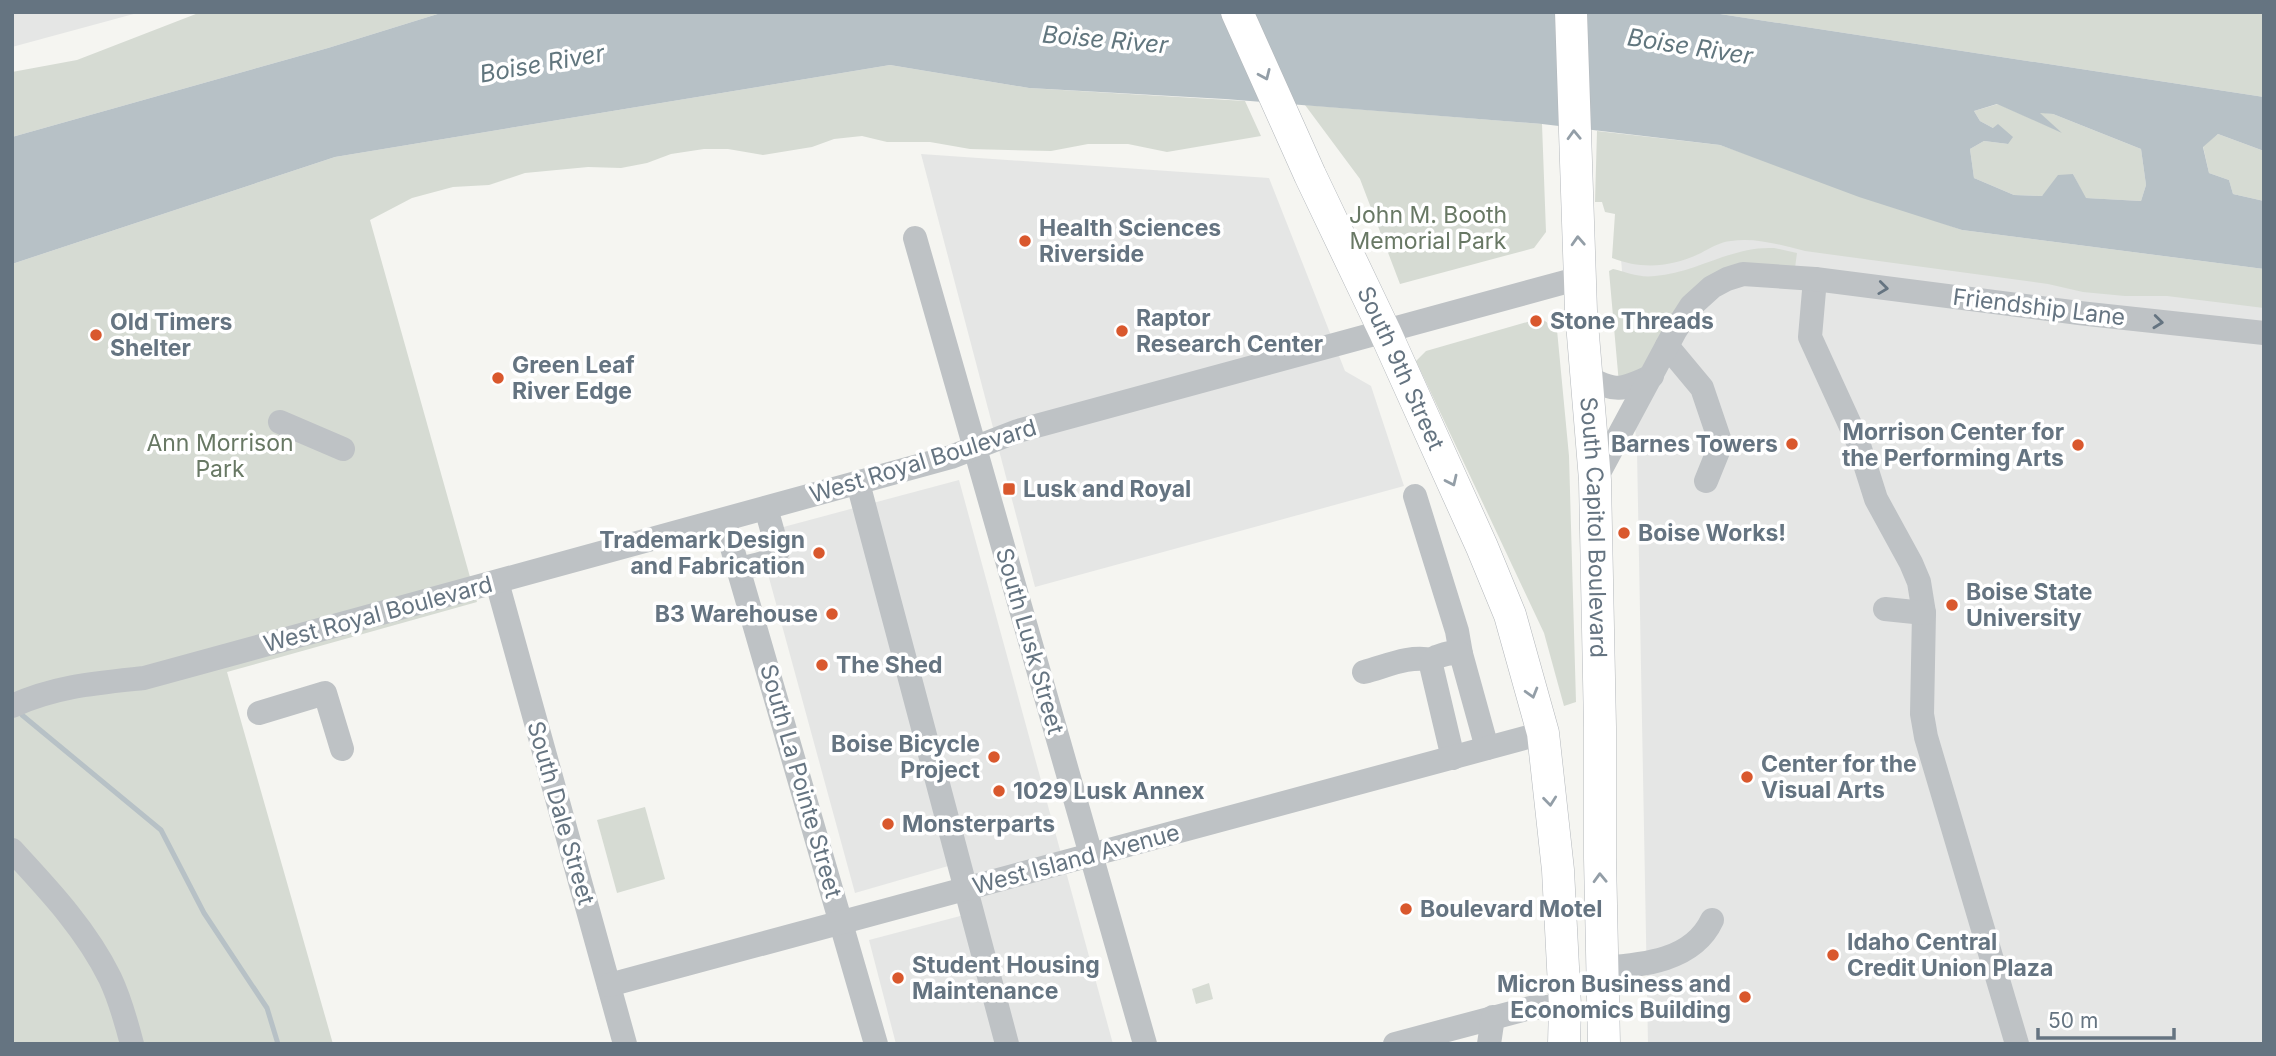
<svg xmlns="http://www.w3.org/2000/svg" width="2276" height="1056" font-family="Inter,sans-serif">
	<rect width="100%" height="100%" fill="#f5f5f1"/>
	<g fill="#e5e6e5">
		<path d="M12 12H141L12 47Z"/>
		<path d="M921 154 1269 178 1345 371 1371 386 1404 486 1035 587Z"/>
		<path d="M1615 187 2264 280V1044H1648L1637 451Z"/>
		<path d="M959 480 1113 1044H896L869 940 964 915 962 862 855 893 757 534Z"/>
	</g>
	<g fill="#d6dbd3">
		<path d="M201 12H444L328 48 12 137V72L77 60Z"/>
		<path d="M1707 12H2264V97Z"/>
		<path d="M890 65 1029 88 1245 101 1261 136 1167 152 1128 144H1088L1051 151 970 149 930 142H887L862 136 834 139 812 147 763 155 728 149H704L671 154 647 163 621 168 588 167 525 173 489 185 453 187 412 198 370 220 477 602 227 672 333 1044H12V264L335 157Z"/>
		<path d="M1998 104 2059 131 2038 112 2053 114 2141 149 2146 185 2141 201 2085 198 2073 174 2042 196 2014 195 1974 178 1970 149 1984 141 2008 144 1993 128 1980 121 1974 111Z"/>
		<path d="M1305 105 1542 124 1546 232 1534 248 1400 284 1360 179Z"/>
		<path d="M1597 131 1720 145 1962 230 2264 269V308L2167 296H2125L2083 292 2048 284 1805 251C1781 245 1755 237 1731 241 1720 242 1710 248 1701 253 1671 267 1643 270 1612 258L1615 214 1605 212 1602 202H1595Z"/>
		<path d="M2218 134 2264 151V201L2233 194 2229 180 2209 173 2203 146Z"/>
		<path d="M1774 248 1797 253 1795 268 1744 265 1639 373 1619 384 1609 271 1613 269C1627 272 1638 278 1655 276 1696 273 1731 246 1774 248Z"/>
		<path d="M1541 318 1557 330 1569 456 1576 702 1564 706 1544 633 1416 361 1426 351Z"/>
		<path d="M645 807 665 879 617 893 597 820Z"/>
		<path d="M1209 983 1213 999 1196 1004 1192 989Z"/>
	</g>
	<path fill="#b7c1c6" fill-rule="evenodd" d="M444 12H1707L2264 97V151L2218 134 2203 147 2209 173 2229 180 2233 194 2264 201V269L1962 230 1859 197 1720 145 1542 124 1225 99 1029 88 890 65 335 157 12 264V137L328 48ZM1997 104 2062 133 2040 113 2053 114 2141 149 2146 185 2141 201 2086 198 2073 174 2058 175 2042 196 2014 195 1974 178 1970 149 1984 141 2008 144 2013 137 1998 124 1993 128 1980 121 1974 111Z"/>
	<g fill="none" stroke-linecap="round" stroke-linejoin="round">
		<path stroke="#b7c1c6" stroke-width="5" d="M22 715 161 830 204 913 267 1008 278 1044"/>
		<g stroke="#b3b7bb" stroke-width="33">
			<g id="major">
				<path id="s1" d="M1237 12 1310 175 1385 332 1482 547 1510 615 1543 733 1558 870 1565 1006 1564 1044"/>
				<path id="s2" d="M1571 12 1581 311 1595 480 1600 727V858L1604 1044"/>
			</g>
		</g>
		<g stroke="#bec2c5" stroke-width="24">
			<path d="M915 238 1145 1044"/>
			<path d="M1815 279 1810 337 1858 442 1876 499 1911 563 1919 582 1924 613 1922 714 1926 737 2017 1044"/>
			<path d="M1667 346 1702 388 1721 444 1706 481"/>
			<path d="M1586 377C1618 393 1622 390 1652 376"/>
			<path d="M280 422 343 449"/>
			<path d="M1595 480 1675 331 1691 306 1712 287 1727 279 1743 274 1815 279 2079 313 2264 333"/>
			<path d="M858 483 1007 1044"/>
			<path d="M1415 496 1457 631 1461 654"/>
			<path d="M724 520 876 1044"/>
			<path d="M739 569C753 565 772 564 778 551L766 508"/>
			<path d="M497 582 625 1044"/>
			<path d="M1885 609 1924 613"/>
			<path d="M1364 672C1387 666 1409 655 1432 660"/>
			<path d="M12 706C56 686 97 683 144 678L951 457 1018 431 1580 278"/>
			<path d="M259 713 325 693 342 749"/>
			<path d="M1453 758 1431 665 1436 657C1445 654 1453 651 1461 654L1487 748"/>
			<path d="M12 850C48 889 86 929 110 978 120 999 126 1021 132 1044"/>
			<path d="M1603 968C1643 965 1693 961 1712 920"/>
			<path d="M609 985 1543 733"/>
			<path d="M1395 1044 1530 1008 1565 1006"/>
			<path d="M1489 1044 1493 1017"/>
		</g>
		<use href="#major" stroke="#fff" stroke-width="32"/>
	</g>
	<defs><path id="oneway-chevron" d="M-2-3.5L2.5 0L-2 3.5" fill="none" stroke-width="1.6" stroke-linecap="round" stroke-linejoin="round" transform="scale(1.75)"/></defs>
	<g stroke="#939ea7">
		<use href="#oneway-chevron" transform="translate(1265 75) rotate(66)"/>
		<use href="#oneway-chevron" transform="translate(1574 135) rotate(-92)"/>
		<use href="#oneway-chevron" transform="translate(1578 241) rotate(-93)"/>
		<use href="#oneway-chevron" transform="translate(1452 481) rotate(65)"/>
		<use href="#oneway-chevron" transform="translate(1532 693) rotate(74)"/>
		<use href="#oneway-chevron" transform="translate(1550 801) rotate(84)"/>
		<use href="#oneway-chevron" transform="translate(1600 878) rotate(-92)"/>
	</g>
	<g stroke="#657481">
		<use href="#oneway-chevron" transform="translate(1883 288) rotate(7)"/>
		<use href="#oneway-chevron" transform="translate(2158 322) rotate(6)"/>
	</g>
	<g fill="#d9582d" stroke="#fff" stroke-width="2.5">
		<circle cx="1025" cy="241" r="7"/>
		<circle cx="1536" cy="321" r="7"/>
		<circle cx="1122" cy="331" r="7"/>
		<circle cx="96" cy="335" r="7"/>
		<circle cx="498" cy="378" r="7"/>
		<circle cx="1792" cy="444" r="7"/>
		<circle cx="2078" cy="445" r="7"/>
		<rect x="1002" y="482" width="14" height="14" rx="3.5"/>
		<circle cx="1624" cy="533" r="7"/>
		<circle cx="819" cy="553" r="7"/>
		<circle cx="1952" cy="605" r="7"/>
		<circle cx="832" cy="614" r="7"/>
		<circle cx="822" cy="665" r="7"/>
		<circle cx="994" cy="757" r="7"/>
		<circle cx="1747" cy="777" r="7"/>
		<circle cx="999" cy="791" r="7"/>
		<circle cx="888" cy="824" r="7"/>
		<circle cx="1406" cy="909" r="7"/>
		<circle cx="1833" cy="955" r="7"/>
		<circle cx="898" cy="978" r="7"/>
		<circle cx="1745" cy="997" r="7"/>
	</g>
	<g text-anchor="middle" stroke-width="7" stroke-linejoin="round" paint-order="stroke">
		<g font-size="23" fill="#687864" stroke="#fff">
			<text x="1428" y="223">John M. Booth<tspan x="1428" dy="26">Memorial Park</tspan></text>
			<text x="220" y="451">Ann Morrison<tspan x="220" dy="26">Park</tspan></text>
		</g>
		<g font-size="23" font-weight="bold" fill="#657481" stroke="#fff" text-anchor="start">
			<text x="1039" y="236">Health Sciences<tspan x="1039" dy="26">Riverside</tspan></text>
			<text x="1136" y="326">Raptor<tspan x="1136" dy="26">Research Center</tspan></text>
			<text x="1550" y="329">Stone Threads</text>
			<text x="110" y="330">Old Timers<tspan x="110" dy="26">Shelter</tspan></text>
			<text x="512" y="373">Green Leaf<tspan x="512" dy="26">River Edge</tspan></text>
			<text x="2064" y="440" text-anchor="end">Morrison Center for<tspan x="2064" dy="26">the Performing Arts</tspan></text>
			<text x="1778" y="452" text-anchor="end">Barnes Towers</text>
			<text x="1023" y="497">Lusk and Royal</text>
			<text x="1638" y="541">Boise Works!</text>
			<text x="805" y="548" text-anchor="end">Trademark Design<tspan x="805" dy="26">and Fabrication</tspan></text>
			<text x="1966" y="600">Boise State<tspan x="1966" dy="26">University</tspan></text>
			<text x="818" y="622" text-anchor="end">B3 Warehouse</text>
			<text x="836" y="673">The Shed</text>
			<text x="980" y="752" text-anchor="end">Boise Bicycle<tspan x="980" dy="26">Project</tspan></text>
			<text x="1761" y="772">Center for the<tspan x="1761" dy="26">Visual Arts</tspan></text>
			<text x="1013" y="799">1029 Lusk Annex</text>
			<text x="902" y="832">Monsterparts</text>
			<text x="1420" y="917">Boulevard Motel</text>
			<text x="1847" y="950">Idaho Central<tspan x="1847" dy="26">Credit Union Plaza</tspan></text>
			<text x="912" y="973">Student Housing<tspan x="912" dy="26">Maintenance</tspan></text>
			<text x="1731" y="992" text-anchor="end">Micron Business and<tspan x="1731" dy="26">Economics Building</tspan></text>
		</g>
		<g font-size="23" fill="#657481" stroke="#fff">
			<text transform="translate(2039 307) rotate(7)" y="8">Friendship Lane</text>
			<text dy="8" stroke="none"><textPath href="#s1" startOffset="392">South 9th Street</textPath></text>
			<text transform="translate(923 461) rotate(-17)" y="8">West Royal Boulevard</text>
			<text dy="8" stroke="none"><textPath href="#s2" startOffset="516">South Capitol Boulevard</textPath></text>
			<text transform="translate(378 614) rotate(-15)" y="8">West Royal Boulevard</text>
			<text transform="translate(1030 641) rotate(74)" y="8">South Lusk Street</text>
			<text transform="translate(801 781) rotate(74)" y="8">South La Pointe Street</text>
			<text transform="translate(561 813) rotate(74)" y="8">South Dale Street</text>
			<text transform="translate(1076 859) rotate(-15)" y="8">West Island Avenue</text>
		</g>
		<g font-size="24" font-style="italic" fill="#61767e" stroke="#fff">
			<text transform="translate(1105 40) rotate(5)" y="8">Boise River</text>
			<text transform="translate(1690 47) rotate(9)" y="8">Boise River</text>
			<text transform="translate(542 64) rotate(-10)" y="8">Boise River</text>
		</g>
	</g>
	<rect width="2276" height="1056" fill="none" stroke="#657481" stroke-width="28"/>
	<path d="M2038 1028v10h136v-10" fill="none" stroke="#657481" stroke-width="3.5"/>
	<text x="2048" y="1028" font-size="21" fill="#657481" stroke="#ffffff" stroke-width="5" paint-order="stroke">50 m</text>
</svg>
